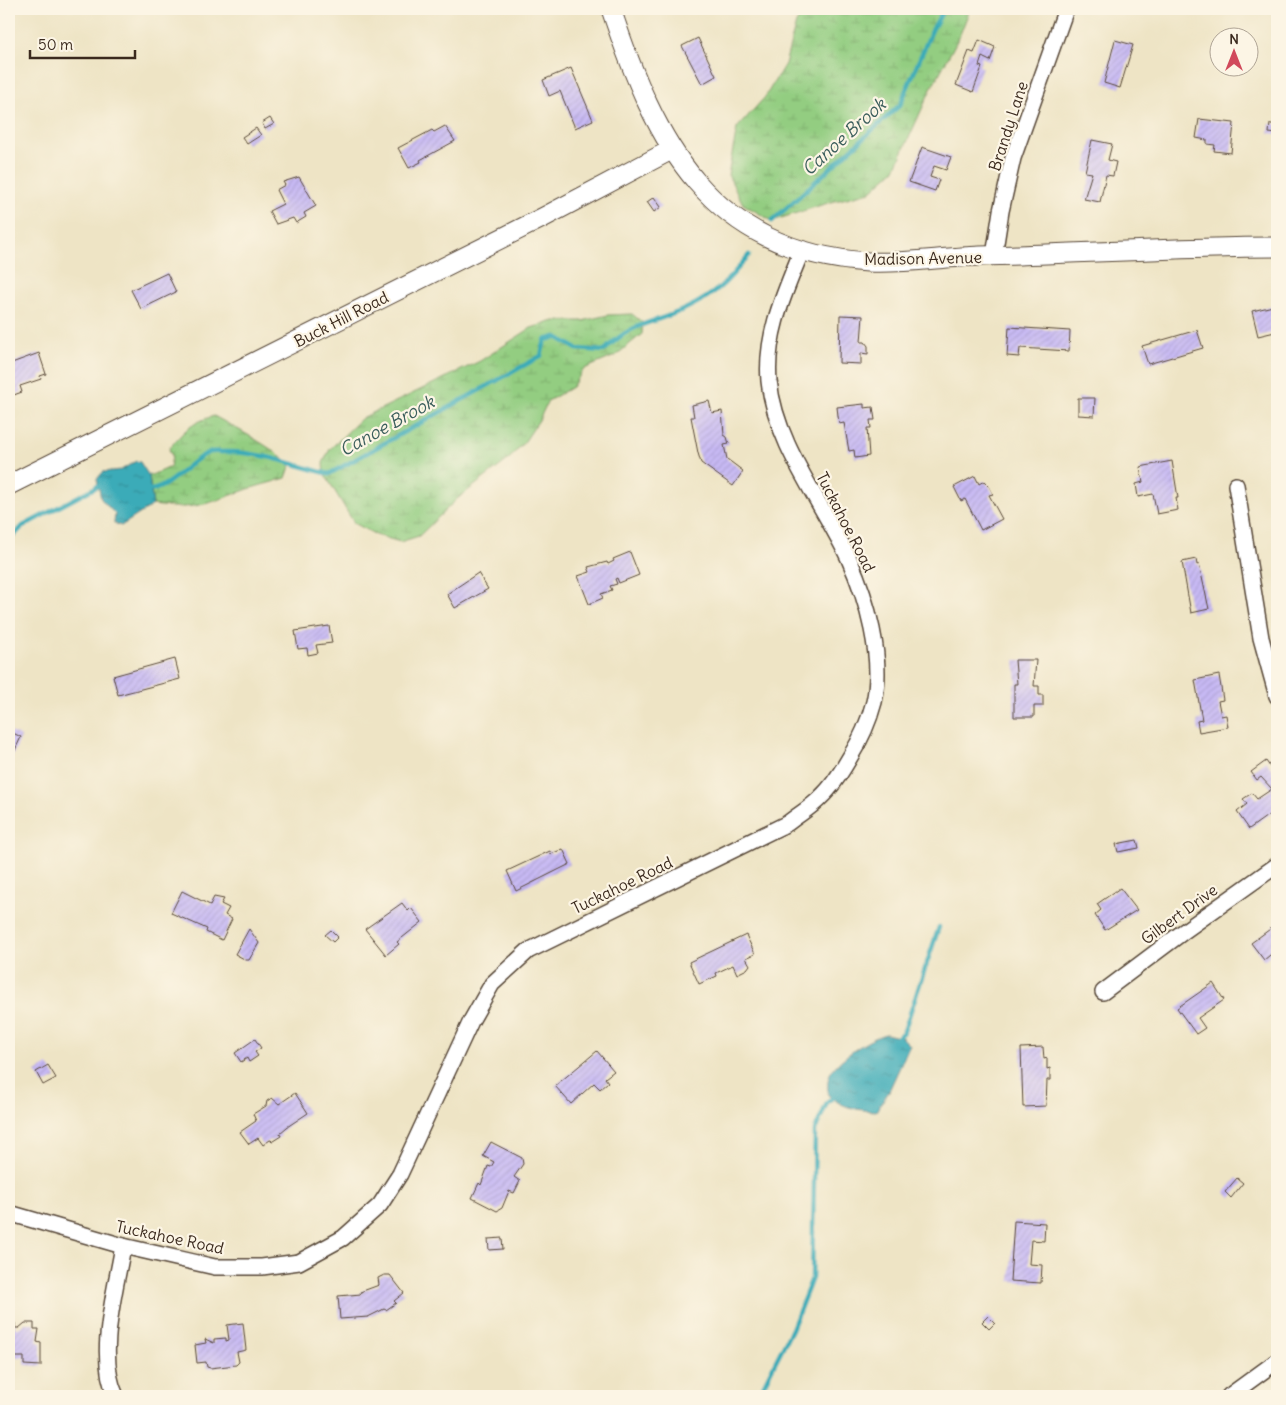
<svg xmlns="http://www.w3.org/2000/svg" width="1286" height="1405" font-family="Delius,sans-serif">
	<defs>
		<pattern id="wetland-marsh" width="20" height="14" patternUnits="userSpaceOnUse" patternTransform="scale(1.25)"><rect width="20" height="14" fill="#93cd81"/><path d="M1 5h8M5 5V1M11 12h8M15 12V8" fill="none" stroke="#80b06f"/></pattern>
		<pattern id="water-ripples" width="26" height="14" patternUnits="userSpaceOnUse" patternTransform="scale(1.25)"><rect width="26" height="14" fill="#3babb8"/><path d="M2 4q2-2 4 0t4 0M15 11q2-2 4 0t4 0" fill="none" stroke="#338b95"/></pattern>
		<pattern id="building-hatch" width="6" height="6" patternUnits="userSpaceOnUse" patternTransform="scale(1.25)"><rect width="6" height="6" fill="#c7b9f4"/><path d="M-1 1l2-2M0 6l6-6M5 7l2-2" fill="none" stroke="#ac9fd1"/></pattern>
	</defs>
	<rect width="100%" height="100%" fill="#fcf5e5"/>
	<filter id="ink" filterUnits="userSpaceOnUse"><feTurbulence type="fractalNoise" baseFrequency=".02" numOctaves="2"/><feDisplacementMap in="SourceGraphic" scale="10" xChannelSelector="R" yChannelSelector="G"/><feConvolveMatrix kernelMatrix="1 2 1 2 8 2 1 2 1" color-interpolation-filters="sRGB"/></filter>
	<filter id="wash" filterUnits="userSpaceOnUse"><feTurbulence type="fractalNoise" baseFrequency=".0096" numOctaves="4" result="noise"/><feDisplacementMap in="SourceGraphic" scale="20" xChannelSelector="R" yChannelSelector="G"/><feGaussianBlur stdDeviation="1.12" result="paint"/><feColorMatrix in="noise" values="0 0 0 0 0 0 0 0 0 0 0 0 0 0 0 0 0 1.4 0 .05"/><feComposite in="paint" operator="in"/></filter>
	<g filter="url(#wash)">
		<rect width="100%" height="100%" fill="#eee4c5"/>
		<g fill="url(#wetland-marsh)" stroke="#677c50">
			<path d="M807 9H970L959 37 930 91 895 169 870 192 831 202 772 221 743 204 728 175 737 128 765 97 785 64 796 23Z"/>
			<path d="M632 314 643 323 642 334 615 356 584 369 572 387 548 401 539 420 525 441 508 460 457 499 419 536 400 542 376 535 354 523 324 473 323 463 330 449 362 418 480 361 531 328 554 321H582L608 315Z"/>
			<path d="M214 416C241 431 268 445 291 464L286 478C270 483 252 487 237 493 203 506 189 510 153 505L149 476 170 467 172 456 169 449C183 431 192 422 214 416Z"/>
		</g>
		<g fill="url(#water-ripples)" stroke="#3b6a6b">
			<path d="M136 461 140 462 149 476 153 505 121 526 114 523 115 514 101 499 97 479 103 472 121 470Z"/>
			<path d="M886 1034 903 1038 910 1045 888 1093 876 1111C856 1110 843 1108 828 1095 828 1090 827 1081 829 1076 835 1060 871 1037 886 1034Z"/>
		</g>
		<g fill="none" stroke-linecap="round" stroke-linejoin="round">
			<g stroke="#3babb8" stroke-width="4.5">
				<path d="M772 221 900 105 932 30 944 9"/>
				<path d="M146 490C168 492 189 460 208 453 212 451 219 452 223 452 260 451 294 465 329 474L541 356 545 340 556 337 577 349 604 351C634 320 651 325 685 309 717 294 728 281 749 255"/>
				<path d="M9 541 23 526 98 486H103"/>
				<path d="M894 1041 904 1031 939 927"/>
				<path d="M755 1396 761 1390 792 1329 812 1278 815 1130 827 1103 835 1095"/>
			</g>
		</g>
		<g id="blocks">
			<g fill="url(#building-hatch)">
				<path d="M698 38 716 76 702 84 682 46Z"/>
				<path d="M979 40 995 47 990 61 982 57 979 66 982 67 973 92 956 85 969 51 974 53Z"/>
				<path d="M1115 40 1133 45 1120 88 1104 83Z"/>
				<path d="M571 68 593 120 575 128 560 91 549 96 543 80Z"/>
				<path d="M270 118 274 124 265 129 262 123Z"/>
				<path d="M1199 119 1234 123 1231 153 1214 151 1215 145 1207 144V140L1196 138Z"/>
				<path d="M1270 124H1277V134L1269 133Z"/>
				<path d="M445 126 455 141 420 160 421 162 409 168 398 148 432 130 434 132Z"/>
				<path d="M256 128 261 135 247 144 242 137Z"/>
				<path d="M1092 140 1112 144 1108 160 1116 162 1113 176 1106 175 1100 202 1084 199 1092 173 1085 172Z"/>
				<path d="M922 147 951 157 946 170 934 166 930 177 939 180 935 191 909 182Z"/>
				<path d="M299 177 316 206 304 213 306 217 296 223 293 218 276 224 269 211 283 204 276 190 285 185 283 182Z"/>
				<path d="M654 197 661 207 654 212 647 202Z"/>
				<path d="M167 273 176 292 141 309 131 290Z"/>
				<path d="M1277 300V326L1273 327 1275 332 1258 336 1252 311 1273 306 1272 301Z"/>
				<path d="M840 315 863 316 861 342H865L868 346V354L861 353V364L839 363Z"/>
				<path d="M1009 327 1070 331 1069 351 1020 348 1019 357 1007 356Z"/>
				<path d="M1197 330 1203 348 1148 364 1142 346Z"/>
				<path d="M39 353 46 374 40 376 41 379 20 386 22 392 11 396 9 388V364Z"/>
				<path d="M1078 398H1095L1094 416 1078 415Z"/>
				<path d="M709 401 712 413 722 411 724 435 727 437 729 444 724 445 727 459 743 471 733 486 701 463 698 453 691 417H694L692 405Z"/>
				<path d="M864 404V408L873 407 875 420H870L871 428H867L869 456 855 458 854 450 849 451 844 423 839 424 837 407Z"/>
				<path d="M1172 461 1178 498H1176L1178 510 1157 514 1153 494 1138 497 1136 484 1143 482 1140 467Z"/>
				<path d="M975 476 979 484 984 481 989 486 993 494 989 495 1002 519 981 530 965 499 961 501 954 487Z"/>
				<path d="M630 552 639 575 619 583 617 578 615 579 617 584 610 586 612 590 601 594 603 598 589 604 578 576 590 572 588 567 607 562 608 564 614 561 613 559Z"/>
				<path d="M1196 559 1197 565 1199 564 1209 609 1191 613 1182 562Z"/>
				<path d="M478 573 488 589 455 608 447 594Z"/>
				<path d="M329 626 332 643 316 645 318 653 308 655 307 648 298 649 295 631Z"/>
				<path d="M175 659 180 679 118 695 113 676Z"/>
				<path d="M1015 660H1036L1034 686H1039V695H1043V706H1034V717H1014V684H1017Z"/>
				<path d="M1219 675 1223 700 1218 701 1221 716 1226 715 1228 727 1199 732 1197 721 1202 720 1195 680Z"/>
				<path d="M9 731 21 737 9 763Z"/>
				<path d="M1266 761 1277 777V809L1249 829 1237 812 1247 804 1243 799 1252 793 1257 799 1272 789 1261 777 1257 780 1251 772Z"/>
				<path d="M1137 840 1139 848 1118 852 1116 844Z"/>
				<path d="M563 849 570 864 516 891 507 871 550 851 551 854Z"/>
				<path d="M1120 888 1137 910 1105 930 1095 915 1101 910 1097 904Z"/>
				<path d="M182 891 210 905 214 897 224 899 221 904 229 908 225 915 232 919 222 940 206 932 207 929 171 913Z"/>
				<path d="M402 903 408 911 411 908 422 922 397 942 399 944 386 955 365 929Z"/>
				<path d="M1277 924V954L1275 951 1264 960 1251 943Z"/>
				<path d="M249 929 259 943 249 960H246L235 954Z"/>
				<path d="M331 930 338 937 333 942 325 935Z"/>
				<path d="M746 935 755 954 746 958 750 965 747 969 737 974 733 965 716 973 717 976 699 984 689 962Z"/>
				<path d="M1213 983 1224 1000 1198 1018 1205 1028 1196 1034 1177 1008Z"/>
				<path d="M255 1039 261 1048 255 1052 258 1056 249 1062 247 1058 241 1062 235 1053Z"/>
				<path d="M1043 1047 1044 1059 1047 1058V1069L1050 1068V1080H1047L1046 1106 1023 1107 1021 1048Z"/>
				<path d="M597 1051 614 1071 605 1078 608 1082 600 1089 594 1083 571 1104 555 1086Z"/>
				<path d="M48 1065 56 1078 43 1085 36 1072Z"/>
				<path d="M295 1093 308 1113 287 1127 280 1133 281 1136 273 1141 270 1140 263 1145 258 1138 249 1144 240 1132 256 1121 253 1114 266 1106 267 1101 272 1098 279 1104Z"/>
				<path d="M491 1142 522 1158 523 1164 514 1177 520 1181 514 1193 509 1191 502 1208 497 1211 472 1198 479 1183 481 1185 488 1166 491 1167 494 1162 483 1156Z"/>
				<path d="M1237 1178 1243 1183 1231 1198 1225 1192Z"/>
				<path d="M1014 1221 1045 1223 1044 1241 1031 1240 1029 1264 1042 1265 1041 1283 1010 1281Z"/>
				<path d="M502 1238 503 1249 489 1250 488 1239Z"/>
				<path d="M384 1275H390L404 1293 394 1301 396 1303 386 1310 384 1309 368 1317 340 1319 338 1296 361 1294 360 1292 379 1285 378 1278Z"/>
				<path d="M988 1316 995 1323 989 1329 982 1322Z"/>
				<path d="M9 1323H15V1328H19L25 1323H34V1329H39L37 1342 41 1343V1366L24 1365V1357H9Z"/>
				<path d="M243 1323 246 1350 237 1352 239 1362 236 1365 210 1368 207 1367 206 1362 197 1363 195 1345 206 1343 205 1339 214 1343V1339L226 1338V1341L229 1340 227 1325Z"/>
			</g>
		</g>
	</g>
	<g filter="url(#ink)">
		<use href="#blocks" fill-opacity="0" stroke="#564637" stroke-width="1"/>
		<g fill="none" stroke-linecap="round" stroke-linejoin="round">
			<g stroke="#564637" stroke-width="18">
				<g id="minor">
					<path d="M994 256 1001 211 1013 158 1066 9"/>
					<path d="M1236 485 1261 638 1277 696"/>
					<path d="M1103 992 1183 932 1277 865"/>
					<path d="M9 1213 123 1246 215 1267H262L299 1262 343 1238 380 1205 400 1174 471 1021 492 984 528 951 788 823C799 814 812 807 821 797 833 786 842 771 850 757 860 741 869 721 874 702 884 658 867 599 849 559 822 501 776 446 769 381 765 334 785 292 802 250"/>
					<path d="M116 1396C96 1356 116 1289 123 1246"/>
					<path d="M1229 1396 1277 1361"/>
				</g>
			</g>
			<g stroke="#564637" stroke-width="21">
				<g id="tertiary">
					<path d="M611 9C656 144 709 251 868 262 905 264 943 257 980 256 1079 254 1178 247 1277 247"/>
					<path d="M9 485 544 217 671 150"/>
				</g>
			</g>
			<use href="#minor" stroke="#fff" stroke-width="15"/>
			<use href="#tertiary" stroke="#fff" stroke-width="19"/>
		</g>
	</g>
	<g text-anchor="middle" stroke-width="4.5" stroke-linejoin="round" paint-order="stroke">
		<g font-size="16" fill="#3b2a1e" stroke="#fcf5e5">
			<text transform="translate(1008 126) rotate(-72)" y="6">Brandy Lane</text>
			<text transform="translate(923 258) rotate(-1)" y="6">Madison Avenue</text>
			<text transform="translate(341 319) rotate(-27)" y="6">Buck Hill Road</text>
			<text transform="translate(846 522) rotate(63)" y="6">Tuckahoe Road</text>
			<text transform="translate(622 885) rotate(-26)" y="6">Tuckahoe Road</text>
			<text transform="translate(1179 914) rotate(-36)" y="6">Gilbert Drive</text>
			<text transform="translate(170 1237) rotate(12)" y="6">Tuckahoe Road</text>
		</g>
		<g font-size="18" font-style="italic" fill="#3b5e5c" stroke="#fcf5e5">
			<text transform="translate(844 137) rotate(-42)" y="6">Canoe Brook</text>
			<text transform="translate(387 426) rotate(-29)" y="6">Canoe Brook</text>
		</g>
	</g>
	<rect width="1286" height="1405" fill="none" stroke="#fcf5e5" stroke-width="30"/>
	<g transform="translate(1234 52)"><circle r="24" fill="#fcf5e5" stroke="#afa495"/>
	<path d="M0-4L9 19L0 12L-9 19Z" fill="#d1495b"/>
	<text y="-8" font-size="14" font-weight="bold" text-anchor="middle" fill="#3b2a1e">N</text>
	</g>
	<path d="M30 50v8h105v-8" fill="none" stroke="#3b2a1e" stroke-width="2.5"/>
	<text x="38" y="50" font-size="15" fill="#3b2a1e" stroke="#fcf5e5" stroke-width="4" paint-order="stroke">50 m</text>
</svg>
